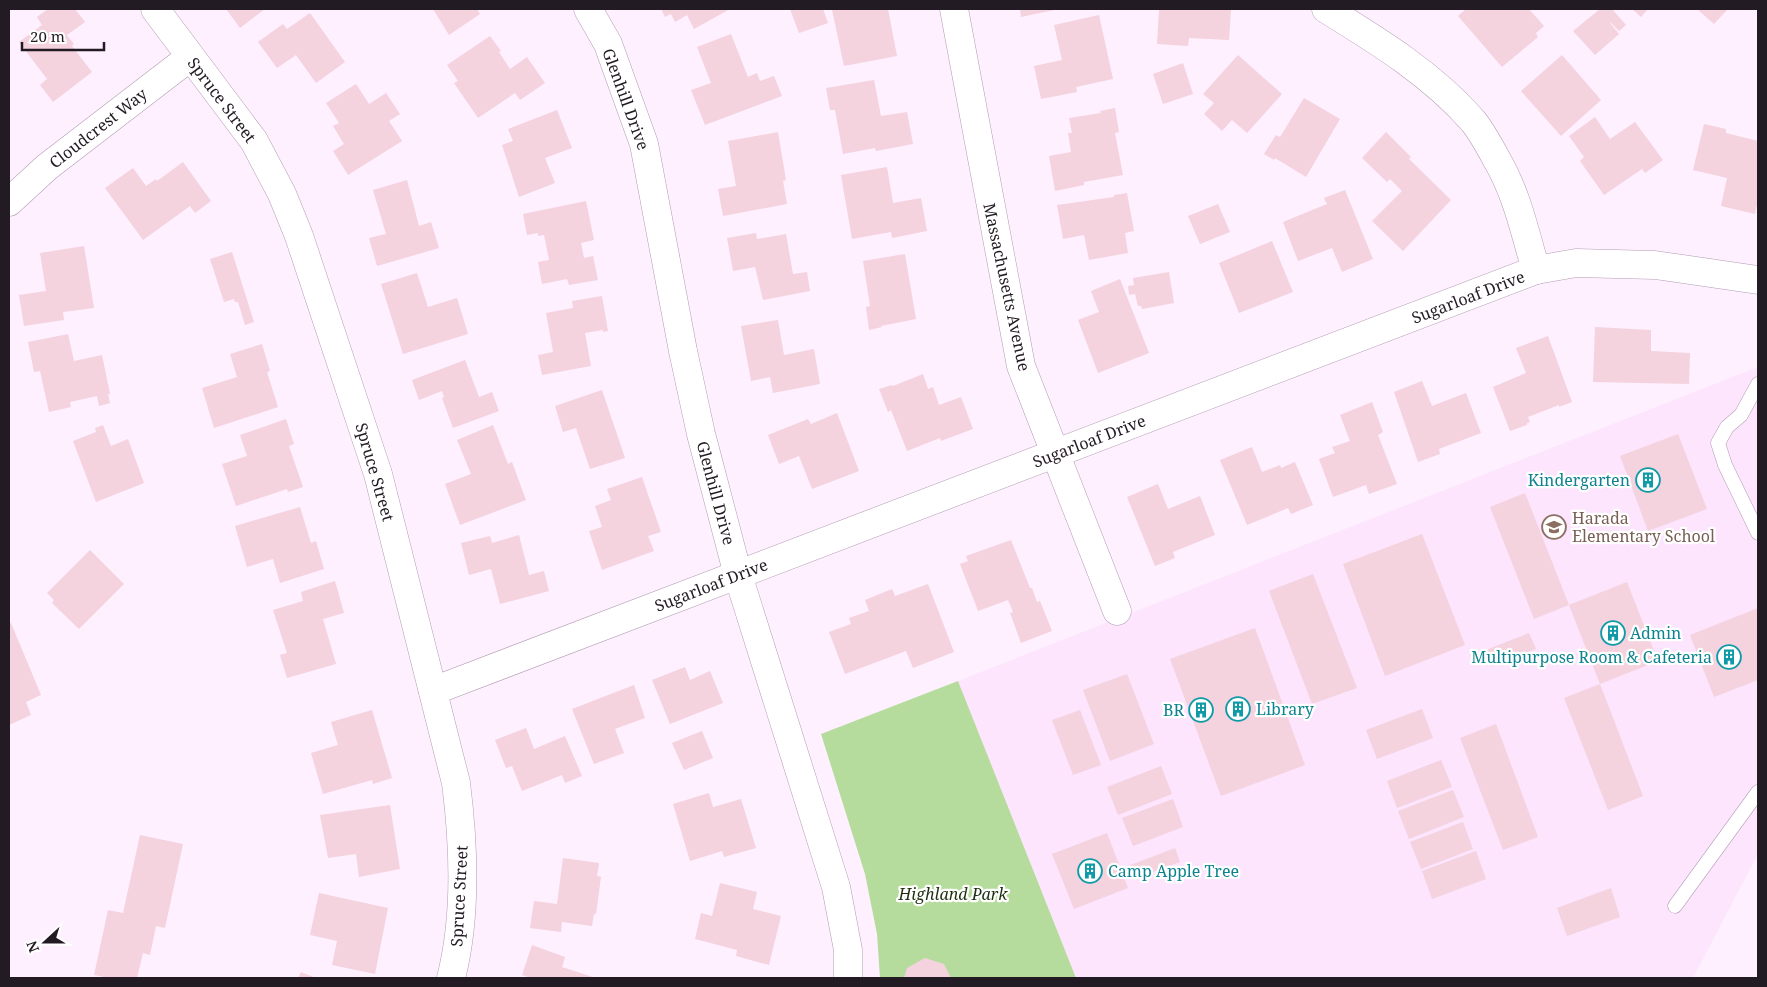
<svg xmlns="http://www.w3.org/2000/svg" width="1767" height="987" font-family="'Noto Serif',serif">
	<rect width="100%" height="100%" fill="#fef0ff"/>
	<path fill="#fce5fd" d="M1758 367V854L1693 978H1076L958 681Z"/>
	<path fill="#b6dc9d" d="M958 681 1076 978H880L877 934 865 874 821 734Z"/>
	<g fill="#f4d2de">
		<path d="M48 9H75L85 22 67 35 74 44 72 46 92 72 53 102 40 85 47 79 19 42 42 25 37 17Z"/>
		<path d="M226 9H265L240 28Z"/>
		<path d="M433 9H477L480 14 449 35Z"/>
		<path d="M661 9H730L694 29 687 15 675 22 671 14 665 17Z"/>
		<path d="M790 9H823L828 23 799 33Z"/>
		<path d="M837 9H888L897 56 844 66 832 10Z"/>
		<path d="M1020 9H1054V10L1021 17Z"/>
		<path d="M1159 9 1188 10V9H1231L1229 40 1189 38 1188 46 1157 44Z"/>
		<path d="M1466 9H1529L1544 26 1536 33 1538 37 1502 67 1458 16Z"/>
		<path d="M1600 9H1612L1626 25 1619 31 1611 23H1610L1619 34 1595 55 1573 31Z"/>
		<path d="M1632 9H1648L1641 17Z"/>
		<path d="M1697 9H1728L1714 24Z"/>
		<path d="M310 13 345 62 316 83 296 55 277 68 258 42 283 24 287 29Z"/>
		<path d="M1099 15 1113 79 1076 87 1077 92 1041 99 1034 66 1062 60 1054 25Z"/>
		<path d="M731 34 748 77 757 73 760 81 774 76 782 96 705 125 691 90 711 83 697 47Z"/>
		<path d="M490 36 501 51 499 52 510 69 527 57 545 83 520 100 515 93 478 118 454 83 458 81 447 65Z"/>
		<path d="M1238 55 1282 94 1247 133 1232 120 1222 131 1204 114 1214 103 1203 94Z"/>
		<path d="M1562 55 1601 100 1561 136 1521 91Z"/>
		<path d="M1183 63 1193 94 1163 104 1153 74Z"/>
		<path d="M874 80 881 116 907 112 913 144 876 151 875 148 843 154 835 110H830L826 88Z"/>
		<path d="M356 84 369 104 386 93 400 114 389 121 402 141 348 175 333 151 344 144 333 126 339 123 326 103Z"/>
		<path d="M1304 98 1340 119 1306 177 1275 158 1274 160 1264 154 1276 135 1280 137Z"/>
		<path d="M1115 108 1119 132 1115 133 1123 175 1084 182V185L1055 191 1049 156 1071 152 1068 133H1072L1069 118 1101 113 1100 111Z"/>
		<path d="M557 110 572 148 545 158 555 183 519 197 502 145 513 141 508 129Z"/>
		<path d="M1595 117 1610 139 1635 122 1663 160 1645 173 1642 169 1604 195 1580 161 1584 157 1569 136Z"/>
		<path d="M1704 124 1726 129V133L1758 141V200L1755 214 1721 206 1727 178 1693 170Z"/>
		<path d="M778 132 786 180 783 181 787 204 723 216 718 189 736 186 728 141Z"/>
		<path d="M1386 132 1411 157 1409 159 1451 200 1403 251 1372 221 1402 191 1390 179 1387 182 1362 158Z"/>
		<path d="M183 162 211 201 195 213 190 206 143 240 105 188 133 168 146 186 156 179 157 181Z"/>
		<path d="M887 167 893 203 921 198 927 231 892 238 891 232 852 239 841 175Z"/>
		<path d="M407 180 419 226 431 222 439 248 377 266 369 238 386 234 373 190Z"/>
		<path d="M1345 190 1373 259 1342 272 1332 248 1298 261 1283 222 1327 204 1324 198Z"/>
		<path d="M1127 193 1134 231 1125 233 1128 253 1089 260 1084 235 1063 239 1057 205 1114 197V195Z"/>
		<path d="M586 201 594 240 581 243 584 258 593 256 598 280 569 285 567 279 542 284 538 262 549 260 544 235 538 236V233L527 235 523 214Z"/>
		<path d="M1218 204 1230 232 1200 244 1188 216Z"/>
		<path d="M756 233 757 239 786 234 793 274 807 272 810 291 763 300 755 267 733 271 727 238Z"/>
		<path d="M1272 241 1293 292 1239 313 1219 263Z"/>
		<path d="M84 246 94 308 63 312 64 320 24 326 19 295 46 291 40 253Z"/>
		<path d="M232 252 254 322 245 325 238 302H235L234 299 224 302 210 259Z"/>
		<path d="M905 254 916 319 881 326 882 327 869 330 866 307 870 306 863 261Z"/>
		<path d="M1169 272 1174 303 1142 309 1141 306H1138L1135 294 1129 295 1128 286 1134 285 1133 278Z"/>
		<path d="M417 273 428 307 457 298 468 334 403 354 381 284Z"/>
		<path d="M1120 279 1149 353 1098 373 1078 320 1099 312 1091 291Z"/>
		<path d="M602 296 608 331 603 332V330L585 333 591 366 542 375 538 355 553 352 546 313 573 308 572 301Z"/>
		<path d="M778 320 784 355 814 349 820 384 773 393 770 377 751 381 741 326Z"/>
		<path d="M1595 327 1651 330V351L1690 353 1689 384 1593 382Z"/>
		<path d="M68 334 74 361 102 355 110 394H108L110 403 99 406 97 396 70 402 71 407 49 412 40 371 34 372 28 342Z"/>
		<path d="M1548 336 1572 402 1559 407V405L1528 417 1530 422 1527 423V425L1510 431 1493 387 1526 373 1516 348Z"/>
		<path d="M262 344 270 371 267 372 278 407 214 428 202 388 237 377 230 354Z"/>
		<path d="M465 360 479 397 492 392 499 411 453 428 442 398 444 397 442 391 419 400 412 380Z"/>
		<path d="M923 374 928 389 933 387 939 405 961 397 973 429 941 441 940 438 907 451 891 410 888 412 879 389 892 385 893 386Z"/>
		<path d="M1422 381 1432 406 1466 393 1481 433 1439 449 1440 454 1418 462 1394 392Z"/>
		<path d="M602 390 625 458 590 469 576 428 563 432 555 406Z"/>
		<path d="M1372 402 1383 432 1378 435 1397 484 1369 494 1366 485 1333 497 1319 459 1335 453 1332 447 1350 441 1340 415Z"/>
		<path d="M837 413 859 471 812 489 799 456 779 464 768 435 808 419 811 424Z"/>
		<path d="M286 419 294 444 289 446 303 487 288 492 287 489 236 506 222 464 247 456 240 435Z"/>
		<path d="M103 425 111 446 128 439 144 483 96 502 73 441 96 432 95 428Z"/>
		<path d="M493 425 508 464 512 462 526 500 460 525 445 484 471 474 457 440Z"/>
		<path d="M1678 434 1707 509 1648 531 1620 456Z"/>
		<path d="M1252 447 1262 472 1280 465 1281 468 1295 462 1313 505 1291 514 1288 508 1247 525 1220 460Z"/>
		<path d="M642 477 661 532 648 536 654 551 602 570 589 531 602 527 595 506 611 500 607 489Z"/>
		<path d="M1158 484 1168 509 1200 496 1215 535 1173 552 1175 558 1155 566 1127 497Z"/>
		<path d="M1525 493 1569 605 1534 619 1490 507Z"/>
		<path d="M300 507 311 543 316 541 324 569 280 583 273 559 247 567 235 526Z"/>
		<path d="M1422 534 1465 645 1385 676 1343 564Z"/>
		<path d="M519 535 529 575 544 571 549 591 500 604 491 569 469 575 461 543 490 536 492 543Z"/>
		<path d="M1011 540 1030 588H1032L1037 602 1040 601 1052 631 1021 643 1010 613 1013 612 1008 600 978 611 960 564 968 561 966 556Z"/>
		<path d="M90 550 124 584 79 629 52 603 54 600 47 593Z"/>
		<path d="M1313 574 1357 688 1312 704 1269 591Z"/>
		<path d="M335 581 344 613 323 619 336 664 287 678 280 655 287 653 273 610 303 601 301 592Z"/>
		<path d="M1627 582 1658 661 1600 684 1569 605Z"/>
		<path d="M928 584 954 652 913 668 906 651 845 674 829 632 851 624 849 618 869 611 865 600 892 589 895 596Z"/>
		<path d="M1758 608V680L1714 697 1690 635Z"/>
		<path d="M11 623 41 695 26 702 31 715 9 725V624Z"/>
		<path d="M1255 628 1305 765 1221 796 1170 659Z"/>
		<path d="M1529 633 1536 649 1492 666 1486 650Z"/>
		<path d="M685 667 690 680 710 671 723 703 670 724 652 680Z"/>
		<path d="M1127 674 1154 744 1110 761 1083 690Z"/>
		<path d="M1600 684 1643 796 1608 810 1564 698Z"/>
		<path d="M634 685 645 718 615 729 624 753 594 764 572 709Z"/>
		<path d="M1422 709 1433 738 1377 759 1366 730Z"/>
		<path d="M372 710 392 778 373 784 372 780 323 794 311 753 338 745 331 722Z"/>
		<path d="M1080 710 1101 765 1073 775 1052 720Z"/>
		<path d="M1496 724 1538 837 1503 850 1460 738Z"/>
		<path d="M526 728 534 749 565 736 582 776 565 783 562 775 522 791 512 766 506 768 495 740Z"/>
		<path d="M702 731 713 758 684 770 672 743Z"/>
		<path d="M1441 760 1452 787 1397 808 1387 781Z"/>
		<path d="M1161 766 1172 794 1118 815 1107 787Z"/>
		<path d="M1453 790 1464 817 1409 839 1398 811Z"/>
		<path d="M709 793 713 807 741 799 756 848 724 857 722 851 690 861 673 804Z"/>
		<path d="M1173 799 1183 827 1133 846 1122 818Z"/>
		<path d="M390 805 400 869 359 877 356 854 328 858 320 815Z"/>
		<path d="M1463 822 1473 849 1421 869 1410 842Z"/>
		<path d="M1107 833 1128 888 1074 909 1052 854Z"/>
		<path d="M140 835 183 844 165 928 156 926 150 955 143 953 137 978H109L94 975 108 910 123 913Z"/>
		<path d="M1175 848 1180 862 1133 879 1128 866Z"/>
		<path d="M1476 851 1486 879 1432 899 1422 871Z"/>
		<path d="M563 858 599 863 597 876 601 877 596 914H594L592 926 562 922 561 932 530 928 534 901 557 904Z"/>
		<path d="M720 883 757 892 753 909 781 916 769 965 736 956 737 950 695 939 701 913 712 916Z"/>
		<path d="M1611 888 1620 917 1567 936 1557 908Z"/>
		<path d="M319 893 388 908 375 974 332 965 337 941 310 935Z"/>
		<path d="M532 945 565 957 562 967 596 978H531L522 975Z"/>
		<path d="M925 958 944 964 951 978H904L907 968Z"/>
		<path d="M301 972 316 978H298Z"/>
	</g>
	<g fill="none" stroke-linecap="round" stroke-linejoin="round">
		<g stroke="#b29cb3" stroke-width="15">
			<g id="service">
				<path d="M1758 384 1741 415 1727 427 1718 443 1725 465 1758 533"/>
				<path d="M1675 906 1758 792"/>
			</g>
		</g>
		<g stroke="#b29cb3" stroke-width="29">
			<g id="minor">
				<path d="M155 9 254 141 282 194 299 236 378 474 456 783C464 846 467 916 451 978"/>
				<path d="M588 9 608 44 644 144 683 351 701 434 738 575 836 887 848 950V978"/>
				<path d="M954 9 1021 366 1117 611"/>
				<path d="M1326 9C1378 41 1432 74 1473 121 1482 132 1490 147 1497 160 1517 194 1525 233 1536 270"/>
				<path d="M9 202 47 167 190 57"/>
				<path d="M433 691 1536 270 1576 263 1655 265 1758 280"/>
			</g>
		</g>
		<use href="#service" stroke="#fff" stroke-width="14"/>
		<use href="#minor" stroke="#fff" stroke-width="28"/>
	</g>
	<defs>
		<g id="building-ring" transform="scale(1.25)"><circle r="9.5" fill="#fff" stroke="#0f9aa8" stroke-width="1.5"/><path d="M-4-6H4V6H1V3H-1V6H-4ZM-2.5-4.3h1.7v1.8h-1.7ZM.8-4.3h1.7v1.8H.8ZM-2.5-1h1.7V.8h-1.7ZM.8-1h1.7V.8H.8Z" fill="#0f9aa8"/></g>
		<g id="school-ring" transform="scale(1.25)"><circle r="9.5" fill="#fff" stroke="#8d6e63" stroke-width="1.5"/><path d="M0-5L7-2L0 1L-7-2ZM-4 1L0 2.5L4 1V4Q0 6-4 4Z" fill="#8d6e63"/></g>
	</defs>
	<g fill-rule="evenodd">
		<use href="#building-ring" x="1648" y="480"/>
		<use href="#school-ring" x="1554" y="527"/>
		<use href="#building-ring" x="1613" y="633"/>
		<use href="#building-ring" x="1729" y="657"/>
		<use href="#building-ring" x="1238" y="709"/>
		<use href="#building-ring" x="1201" y="710"/>
		<use href="#building-ring" x="1090" y="871"/>
	</g>
	<g text-anchor="middle" stroke-width="4.5" stroke-linejoin="round" paint-order="stroke">
		<g font-size="16" fill="#231b23" stroke="#fff">
			<text transform="translate(626 99) rotate(70)" y="6">Glenhill Drive</text>
			<text transform="translate(222 100) rotate(53)" y="6">Spruce Street</text>
			<text transform="translate(98 128) rotate(-38)" y="6">Cloudcrest Way</text>
			<text transform="translate(1007 287) rotate(78)" y="6">Massachusetts Avenue</text>
			<text transform="translate(1468 297) rotate(-21)" y="6">Sugarloaf Drive</text>
			<text transform="translate(1089 441) rotate(-21)" y="6">Sugarloaf Drive</text>
			<text transform="translate(375 472) rotate(74)" y="6">Spruce Street</text>
			<text transform="translate(716 493) rotate(75)" y="6">Glenhill Drive</text>
			<text transform="translate(711 585) rotate(-21)" y="6">Sugarloaf Drive</text>
			<text transform="translate(459 896) rotate(-87)" y="6">Spruce Street</text>
		</g>
		<g font-size="16" fill="#0d838f" stroke="#fff" text-anchor="end">
			<text x="1630" y="486">Kindergarten</text>
			<text x="1630" y="639" text-anchor="start">Admin</text>
			<text x="1712" y="663">Multipurpose Room &amp; Cafeteria</text>
			<text x="1256" y="715" text-anchor="start">Library</text>
			<text x="1184" y="716">BR</text>
			<text x="1108" y="877" text-anchor="start">Camp Apple Tree</text>
		</g>
		<g font-size="16" fill="#785e54" stroke="#fff" text-anchor="start">
			<text x="1572" y="524">Harada<tspan x="1572" dy="18">Elementary School</tspan></text>
		</g>
		<g font-size="16" font-style="italic" fill="#1d2f10" stroke="#fff">
			<text x="953" y="900">Highland Park</text>
		</g>
	</g>
	<rect width="1767" height="987" fill="none" stroke="#231b23" stroke-width="20"/>
	<g transform="translate(45 942) rotate(249)" stroke="#ffffff" stroke-width="4" paint-order="stroke">
	<path d="M0-4L9 19L0 12L-9 19Z" fill="#231b23"/>
	<text y="-8" font-size="14" font-weight="bold" text-anchor="middle" fill="#231b23">N</text>
	</g>
	<path d="M22 42v8h82v-8" fill="none" stroke="#231b23" stroke-width="2.5"/>
	<text x="30" y="42" font-size="15" fill="#231b23" stroke="#ffffff" stroke-width="4" paint-order="stroke">20 m</text>
</svg>
